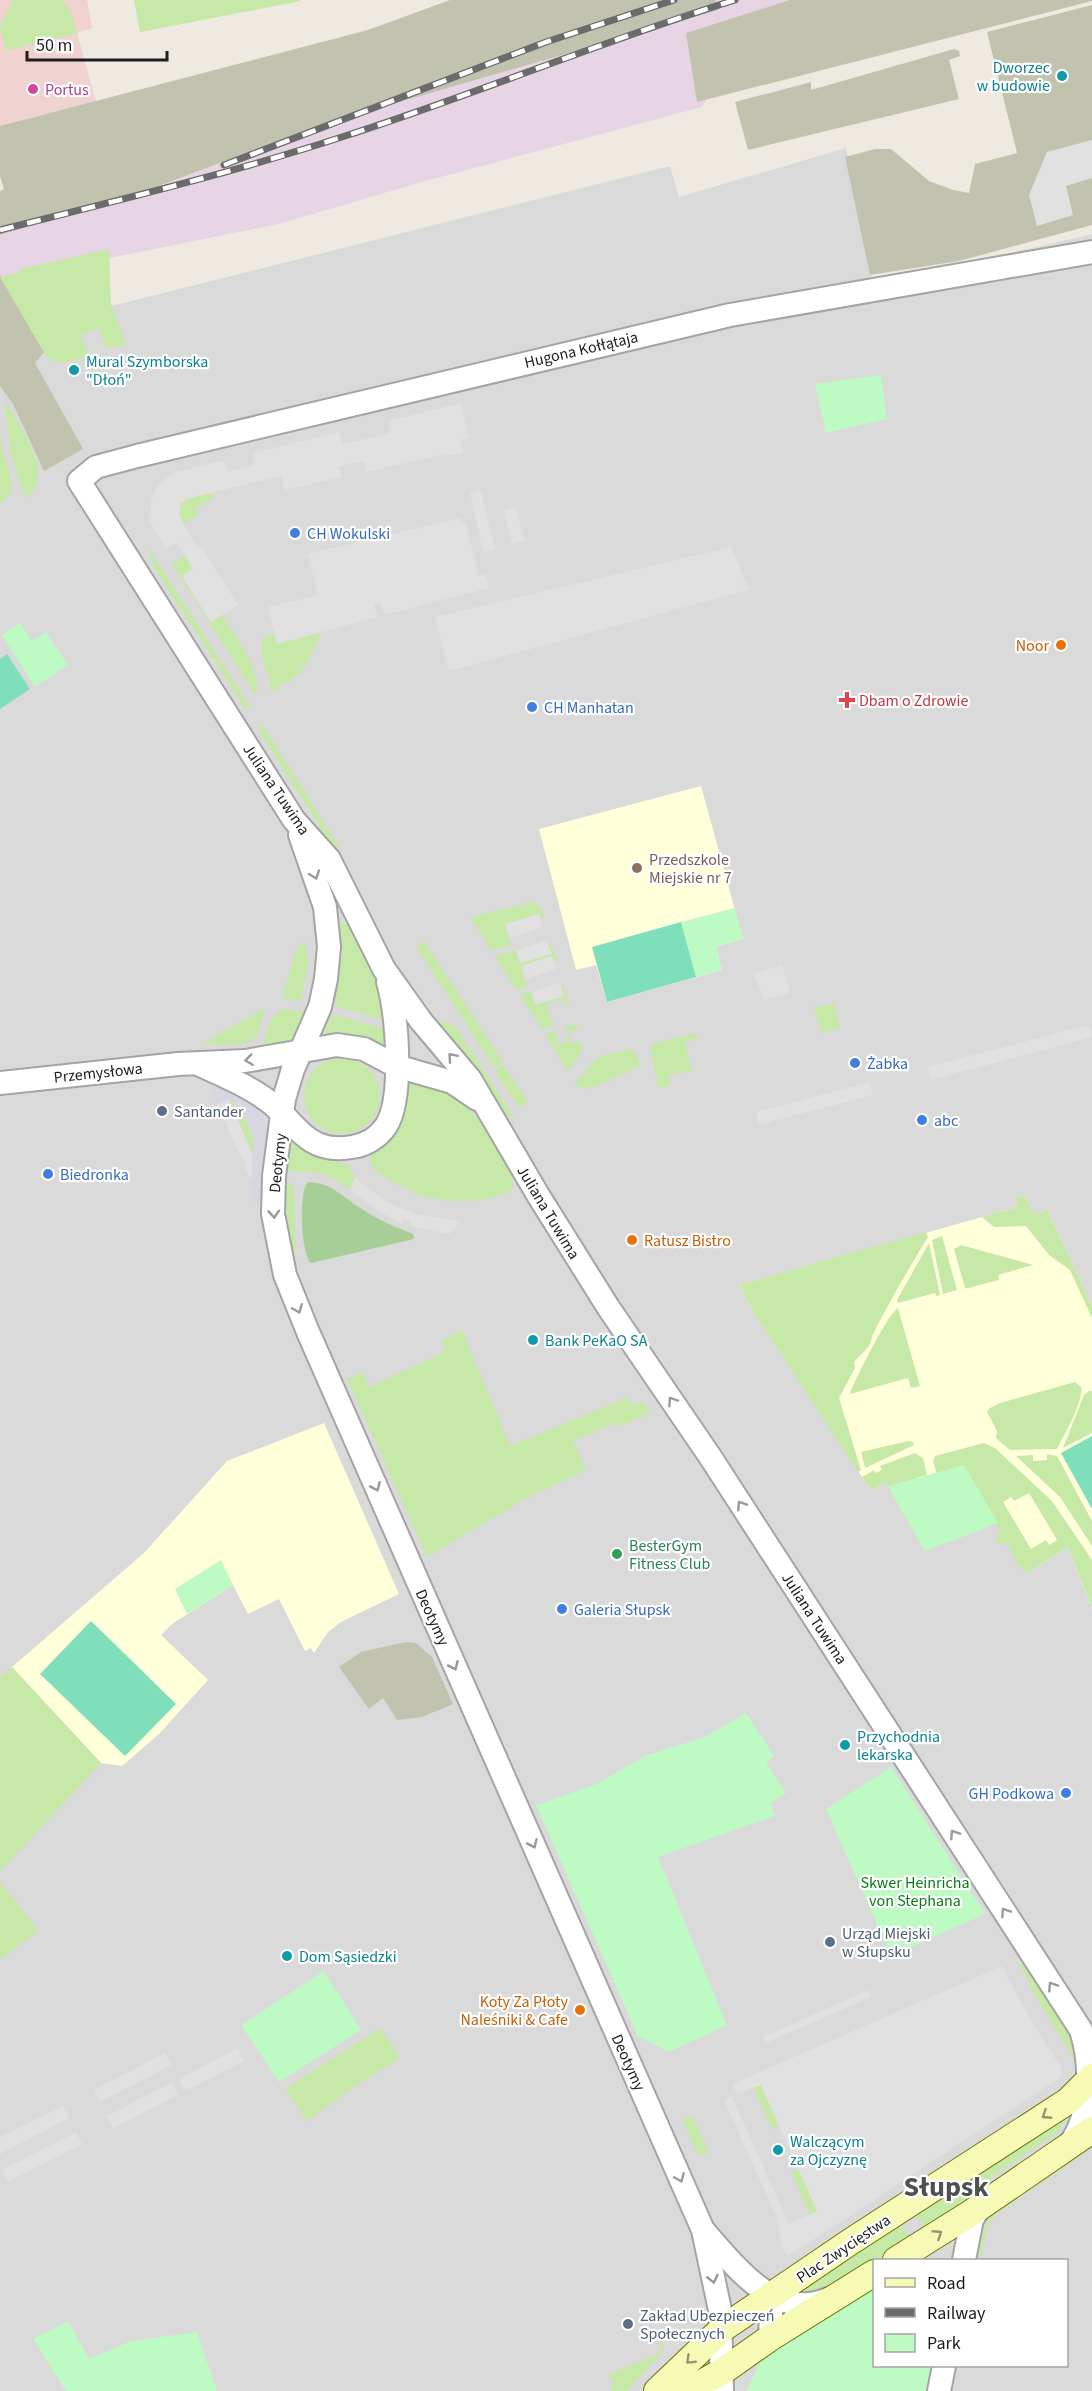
<svg xmlns="http://www.w3.org/2000/svg" width="1092" height="2391" font-family="'Source Sans 3',sans-serif">
	<rect width="100%" height="100%" fill="#eeeae2"/>
	<path fill="#dbdada" fill-rule="evenodd" d="M846 148 873 285 1092 234V2391H0V334L670 166 679 197ZM874 2260H1066V2366H874Z"/>
	<path fill="#f0d2d1" d="M0 0H87L92 28 77 33 96 102 0 126Z"/>
	<path fill="#e7d4e4" d="M480 0H1088L714 86 702 107 418 183 279 224 0 280V198Z"/>
	<g fill="#ffffda">
		<path d="M701 786 743 939 716 947 722 970 607 1002 596 965 576 970 539 829Z"/>
		<path d="M1025 1196 1035 1215 1047 1209 1092 1306V1609L1068 1547 1032 1570 998 1523 925 1551 886 1483 872 1490 862 1477 754 1313 739 1285 1018 1207 1015 1198Z"/>
		<path d="M324 1423 399 1594 341 1622 328 1632 314 1653 311 1648 305 1651 279 1599 248 1614 233 1585 172 1624 161 1635 208 1680 159 1734 122 1766 101 1763 12 1667 144 1553 227 1461Z"/>
	</g>
	<g fill="#c2c3ae">
		<path d="M450 0H715L718 10 323 124 153 188 0 235V191L4 189 0 176V126L368 30Z"/>
		<path d="M790 0H1092V1L697 102 686 33Z"/>
		<path d="M1092 5V225L959 261 870 275 845 157 875 149H891L929 181 953 190 969 193 975 164 1017 153 987 32Z"/>
		<path d="M954 49 959 51 960 56 949 60 959 99 748 150 735 102 811 82V90Z"/>
		<path d="M0 275 46 350 35 363 83 449 44 471 13 404 0 386Z"/>
		<path d="M406 1642 416 1643 432 1657 453 1704 422 1717 397 1720 383 1698 369 1709 339 1667 361 1652Z"/>
	</g>
	<g fill="#c7e9a7" fill-rule="evenodd">
		<path d="M13 0H63L71 12 77 33 6 51 0 26Z"/>
		<path d="M134 0H300L301 1 140 32Z"/>
		<path d="M109 249 111 304 126 345 107 349 98 328 80 335 89 355C75 361 58 367 46 356L0 277 20 272V269Z"/>
		<path d="M5 404H8C21 430 55 473 28 498L21 487 11 454Z"/>
		<path d="M0 431C1 439 1 448 4 455 9 473 20 491 0 503Z"/>
		<path d="M212 492 213 498 195 509 198 514 184 524 179 514 181 503 190 498Z"/>
		<path d="M145 543 249 705 248 707 245 709 154 568Z"/>
		<path d="M185 555 193 569 182 577 210 622 222 615C233 634 265 673 255 695L172 564Z"/>
		<path d="M320 632 319 638 300 674 292 677V681L279 685 280 689 270 691C271 671 255 655 265 637L274 633 277 644Z"/>
		<path d="M260 721 340 848 334 846 328 839 260 733Z"/>
		<path d="M533 902 542 910 544 923 539 914 505 924 511 945 492 951 471 919 478 915Z"/>
		<path d="M351 920 383 988 389 1016 383 1020 338 1007 333 1001 339 965V925Z"/>
		<path d="M424 941 503 1062 496 1067 492 1065 419 951 417 946Z"/>
		<path d="M304 942 309 961 301 999 297 1001 286 999 283 995 297 947Z"/>
		<path d="M550 943 556 955 557 966 552 956 521 966 527 987 516 990 495 956 516 950 520 963 551 953 548 944Z"/>
		<path d="M563 985 570 1008 568 1007 565 999 546 1004 553 1025 542 1029 520 995 532 992 535 1004 564 996 561 986Z"/>
		<path d="M834 1003 840 1028 821 1033 814 1008Z"/>
		<path d="M262 1009 265 1010C262 1018 260 1027 257 1034 249 1050 218 1044 202 1044Z"/>
		<path d="M284 1009 307 1013C293 1045 292 1043 260 1055 265 1039 267 1016 284 1009Z"/>
		<path d="M335 1015 383 1029 389 1034 387 1044 384 1048 330 1037 326 1033 328 1018Z"/>
		<path d="M432 1018 455 1026 515 1119 505 1116 483 1080Z"/>
		<path d="M577 1024 578 1029 568 1032 572 1044 582 1041 581 1053 568 1071 545 1034 555 1030 559 1044 569 1041 565 1028Z"/>
		<path d="M693 1033 700 1037 684 1042 692 1070 668 1076 671 1085 658 1088 650 1048 653 1044Z"/>
		<path d="M629 1049 637 1055 639 1066 590 1089 573 1085 597 1058Z"/>
		<circle cx="342" cy="1096" r="38"/>
		<path d="M503 1065 527 1100V1103L519 1108 496 1073V1070Z"/>
		<path d="M409 1078C423 1083 441 1087 453 1095 470 1106 525 1173 511 1191 462 1211 413 1201 373 1168L370 1162V1153L406 1094Z"/>
		<path d="M229 1099C249 1111 255 1136 254 1158Z"/>
		<path d="M295 1143 315 1155 349 1166 355 1178 350 1190C325 1170 315 1173 285 1171L289 1147Z"/>
		<path d="M286 1181 294 1185 296 1253 291 1250 286 1207Z"/>
		<path d="M1025 1196 1035 1215 1047 1209 1092 1306V1318L1070 1270 1049 1255 1026 1226 994 1227 982 1217 1018 1207 1015 1198Z"/>
		<path d="M926 1232 928 1237C908 1270 889 1302 872 1336 871 1349 861 1353 854 1362L855 1368 839 1398 861 1470 858 1472 754 1313 739 1285Z"/>
		<path d="M942 1236 957 1290 943 1294 932 1240Z"/>
		<path d="M929 1243 940 1295 936 1296 935 1293 898 1303 897 1300Z"/>
		<path d="M961 1245 1030 1264 1033 1265 998 1275 999 1280 968 1288H965L954 1249Z"/>
		<path d="M898 1308 920 1386 911 1388 908 1378 850 1394C854 1381 889 1312 898 1308Z"/>
		<path d="M462 1330 510 1446 628 1397 632 1405 642 1401 650 1413 625 1424 610 1425 573 1441 586 1470 523 1500 427 1557 347 1379 362 1372 370 1387 446 1351 442 1340Z"/>
		<path d="M1075 1382 1082 1388C1080 1409 1066 1430 1057 1449L1010 1450 996 1438 997 1431 987 1412 990 1408 1000 1403Z"/>
		<path d="M1089 1391H1092V1433L1063 1448 1084 1395Z"/>
		<path d="M908 1441 913 1442 914 1445 865 1468 861 1452Z"/>
		<path d="M984 1443 995 1448 1052 1501 1092 1560V1608L1068 1547 1027 1573 1015 1562V1556L1012 1554 1007 1543 997 1544 995 1541 1000 1531 996 1524 925 1551 886 1483 872 1490 862 1477 874 1470 876 1473 882 1470 880 1466 915 1453 923 1458 927 1475 915 1478H938L933 1461 935 1456ZM1029 1493 1057 1540 1049 1545 1046 1540 1031 1549 1003 1502 1011 1497 1014 1501Z"/>
		<path d="M1047 1454 1057 1456 1092 1521V1546L1060 1497 1016 1456 1033 1455V1461L1047 1460Z"/>
		<path d="M12 1667 101 1763 0 1871V1678Z"/>
		<path d="M0 1882 38 1931 0 1960Z"/>
		<path d="M1018 1962 1029 1967 1072 2036 1080 2067 1075 2080 1076 2068 1072 2055 1038 2001Z"/>
		<path d="M380 2028 400 2058 355 2086 307 2121 285 2089Z"/>
		<path d="M761 2084 779 2126 772 2129 753 2087Z"/>
		<path d="M690 2116H692L708 2151 701 2156 698 2155 682 2120Z"/>
		<path d="M1068 2116 1058 2132 980 2185 959 2208 926 2230 914 2212Z"/>
		<path d="M1092 2144V2148L997 2213 988 2228 980 2259 978 2260 982 2236 992 2214Z"/>
		<path d="M799 2169 817 2211 810 2215 791 2172Z"/>
		<path d="M900 2222 911 2240 831 2287 808 2293 805 2291V2287Z"/>
		<path d="M659 2333 664 2346 660 2355 627 2391H611L613 2385 609 2374 658 2354 661 2345 657 2334Z"/>
	</g>
	<path fill="#a6ce96" d="M308 1182C333 1183 342 1197 362 1209 378 1220 395 1227 413 1234L414 1239 311 1263C301 1254 298 1192 308 1182Z"/>
	<g fill="#befac3">
		<path d="M881 375 887 419 826 433 815 384Z"/>
		<path d="M20 623 32 641 46 632 68 665 35 687 2 635Z"/>
		<path d="M735 908 743 939 716 947 722 970 696 977 681 922Z"/>
		<path d="M964 1465 998 1523 925 1551 888 1486Z"/>
		<path d="M221 1560 233 1585 187 1614 175 1589Z"/>
		<path d="M746 1713 774 1756 766 1762 786 1793 771 1803 775 1816 658 1857 727 2025 669 2052 638 2036 536 1805 597 1784 647 1755 705 1737Z"/>
		<path d="M891 1767 984 1912 983 1915 891 1956 826 1809Z"/>
		<path d="M324 1971 361 2030 279 2082 241 2025Z"/>
		<path d="M874 2285V2366H932L928 2391H747L762 2357Z"/>
		<path d="M68 2321 89 2359 131 2341 197 2332 217 2391H66L33 2339Z"/>
	</g>
	<g fill="#7fdfbb">
		<path d="M7 654 30 689 0 709V659Z"/>
		<path d="M681 922 696 977 607 1002 592 947Z"/>
		<path d="M1092 1436V1509L1061 1453Z"/>
		<path d="M91 1621 176 1704 125 1756 40 1674Z"/>
	</g>
	<g fill="#e1e1e1">
		<path d="M1092 140V178L1066 186 1073 215 1037 226 1029 195 1047 152Z"/>
		<path d="M461 403 469 438 461 440 463 452 445 456 444 454 367 472 364 461 339 466 342 477 285 490 281 476 190 498 181 503 179 514 184 524 198 549 202 547 238 605 211 622 182 576 193 569 182 551 177 543 166 549 150 522 151 500 156 488 163 480 175 472 224 460 227 472 255 465 253 453 339 432 343 444 391 433 389 421Z"/>
		<path d="M481 490 495 549 483 552 470 493Z"/>
		<path d="M516 507 524 541 512 544 504 510Z"/>
		<path d="M460 518 461 522 465 521 479 576 485 574 489 588 384 615 380 602 374 604 378 617 277 644 268 607 318 595 308 554Z"/>
		<path d="M731 547 749 590 449 671 435 617Z"/>
		<path d="M539 914 543 927 509 938 505 924Z"/>
		<path d="M547 940 551 954 520 963 516 950Z"/>
		<path d="M552 956 556 969 525 979 521 966Z"/>
		<path d="M782 965 790 993 764 1000 754 974Z"/>
		<path d="M560 983 564 996 535 1005 532 992Z"/>
		<path d="M1088 1025 1092 1037 931 1080 927 1067Z"/>
		<path d="M869 1082 873 1095 759 1125 756 1112Z"/>
		<path d="M229 1099 254 1158 251 1181 244 1165 246 1164 245 1161 243 1162 217 1104Z"/>
		<path d="M355 1178 384 1200 400 1208 416 1214 461 1221 449 1234 410 1226V1221L402 1218V1224L379 1211 350 1190Z"/>
		<path d="M1002 1966 1031 2021 1061 2067V2077L788 2256 783 2249 776 2216 724 2100 732 2097 789 2224 817 2211 761 2085 737 2094 732 2084Z"/>
		<path d="M868 1990 871 1997 766 2043 763 2037Z"/>
		<path d="M238 2048 244 2061 186 2091 179 2079Z"/>
		<path d="M165 2053 172 2065 100 2102 94 2090Z"/>
		<path d="M172 2082 178 2095 113 2128 107 2116Z"/>
		<path d="M63 2106 69 2118 0 2154V2137Z"/>
		<path d="M76 2132 82 2144 8 2182 2 2170Z"/>
	</g>
	<path fill="#d7d7e4" d="M218 1083 255 1104 265 1120 267 1131 262 1181 263 1206 255 1203 250 1194 254 1137 242 1112 233 1101 229 1099 217 1104 211 1089 213 1085Z"/>
	<g fill="none" stroke-linecap="round" stroke-linejoin="round">
		<g stroke="#a4a4a4" stroke-width="26">
			<g id="tertiary">
				<path d="M300 835 325 907 329 947 326 979 320 1007 293 1069 284 1099 274 1176 273 1214 285 1275 308 1332 703 2230 720 2310 722 2391"/>
				<path d="M200 1065C224 1076 251 1087 272 1104 288 1117 301 1138 320 1145 331 1149 341 1149 352 1147 365 1145 378 1138 386 1126 404 1098 397 1014 388 982"/>
				<path d="M0 1083 178 1064 245 1061 337 1045 364 1049 396 1066 452 1082 477 1099"/>
				<path d="M1069 2145C1092 2115 1092 2065 1081 2030L711 1458 608 1307 538 1195 470 1079 421 1021 384 969 329 859 294 820 79 481 96 467 137 456 730 315 1092 252"/>
				<path d="M704 2231C734 2265 776 2322 828 2299"/>
				<path d="M964 2260 972 2219 981 2206"/>
				<path d="M770 2338 772 2295"/>
				<path d="M939 2391 944 2366"/>
			</g>
		</g>
		<g stroke="#667404" stroke-width="28">
			<g id="secondary">
				<path d="M896 2260 971 2213 1092 2130"/>
				<path d="M657 2391 722 2329 850 2242 1068 2101 1092 2077"/>
				<path d="M687 2391 723 2371 770 2338 874 2273"/>
			</g>
		</g>
		<use href="#tertiary" stroke="#fff" stroke-width="22"/>
		<use href="#secondary" stroke="#f6fab5" stroke-width="26"/>
		<g stroke="#6b6b6b" stroke-width="7">
			<g id="rail">
				<path d="M224 165 546 42 674 0"/>
				<path d="M0 230C116 201 232 173 345 136 476 94 603 41 735 0"/>
			</g>
		</g>
		<use href="#rail" stroke="#fff" stroke-width="4.5" stroke-dasharray="14" stroke-linecap="butt"/>
	</g>
	<defs><path id="oneway-chevron" d="M-2-3.5L2.5 0L-2 3.5" fill="none" stroke-width="1.6" stroke-linecap="round" stroke-linejoin="round" transform="scale(1.5)"/></defs>
	<g stroke="#999">
		<use href="#oneway-chevron" transform="translate(315 875) rotate(70)"/>
		<use href="#oneway-chevron" transform="translate(452 1057) rotate(-131)"/>
		<use href="#oneway-chevron" transform="translate(249 1060) rotate(172)"/>
		<use href="#oneway-chevron" transform="translate(274 1214) rotate(86)"/>
		<use href="#oneway-chevron" transform="translate(298 1309) rotate(68)"/>
		<use href="#oneway-chevron" transform="translate(672 1401) rotate(-124)"/>
		<use href="#oneway-chevron" transform="translate(376 1487) rotate(66)"/>
		<use href="#oneway-chevron" transform="translate(741 1505) rotate(-123)"/>
		<use href="#oneway-chevron" transform="translate(454 1666) rotate(66)"/>
		<use href="#oneway-chevron" transform="translate(954 1834) rotate(-123)"/>
		<use href="#oneway-chevron" transform="translate(533 1844) rotate(66)"/>
		<use href="#oneway-chevron" transform="translate(1005 1912) rotate(-124)"/>
		<use href="#oneway-chevron" transform="translate(1052 1986) rotate(-123)"/>
		<use href="#oneway-chevron" transform="translate(680 2178) rotate(67)"/>
		<use href="#oneway-chevron" transform="translate(713 2279) rotate(77)"/>
	</g>
	<g stroke="#949771">
		<use href="#oneway-chevron" transform="translate(1046 2115) rotate(147)"/>
		<use href="#oneway-chevron" transform="translate(938 2234) rotate(-33)"/>
		<use href="#oneway-chevron" transform="translate(690 2360) rotate(136)"/>
	</g>
	<g fill="#0f9aa8" stroke="#fff" stroke-width="2">
		<circle cx="1062" cy="76" r="6"/>
		<circle cx="74" cy="370" r="6"/>
		<circle cx="533" cy="1340" r="6"/>
		<circle cx="845" cy="1745" r="6"/>
		<circle cx="287" cy="1956" r="6"/>
		<circle cx="778" cy="2150" r="6"/>
	</g>
	<circle fill="#d1479c" stroke="#fff" stroke-width="2" cx="33" cy="89" r="6"/>
	<g fill="#3f7fe0" stroke="#fff" stroke-width="2">
		<circle cx="295" cy="533" r="6"/>
		<circle cx="532" cy="707" r="6"/>
		<circle cx="855" cy="1063" r="6"/>
		<circle cx="922" cy="1120" r="6"/>
		<circle cx="48" cy="1174" r="6"/>
		<circle cx="562" cy="1609" r="6"/>
		<circle cx="1066" cy="1793" r="6"/>
	</g>
	<g fill="#e8710a" stroke="#fff" stroke-width="2">
		<circle cx="1061" cy="645" r="6"/>
		<circle cx="632" cy="1240" r="6"/>
		<circle cx="580" cy="2010" r="6"/>
	</g>
	<path fill="#e0444e" stroke="#fff" stroke-width="2" d="M844 691h6v6h6v6h-6v6h-6v-6h-6v-6h6z"/>
	<circle fill="#8d6e63" stroke="#fff" stroke-width="2" cx="637" cy="868" r="6"/>
	<g fill="#5c6f8a" stroke="#fff" stroke-width="2">
		<circle cx="162" cy="1111" r="6"/>
		<circle cx="830" cy="1942" r="6"/>
		<circle cx="628" cy="2324" r="6"/>
	</g>
	<circle fill="#2e9e5b" stroke="#fff" stroke-width="2" cx="617" cy="1554" r="6"/>
	<g text-anchor="middle" stroke-width="4.5" stroke-linejoin="round" paint-order="stroke">
		<g font-size="16" fill="#0d838f" stroke="#fff" text-anchor="start">
			<text x="1050" y="73" text-anchor="end">Dworzec<tspan x="1050" dy="18">w budowie</tspan></text>
			<text x="86" y="367">Mural Szymborska<tspan x="86" dy="18">"Dłoń"</tspan></text>
			<text x="545" y="1346">Bank PeKaO SA</text>
			<text x="857" y="1742">Przychodnia<tspan x="857" dy="18">lekarska</tspan></text>
			<text x="299" y="1962">Dom Sąsiedzki</text>
			<text x="790" y="2147">Walczącym<tspan x="790" dy="18">za Ojczyznę</tspan></text>
		</g>
		<g font-size="16" fill="#b23c85" stroke="#fff" text-anchor="start">
			<text x="45" y="95">Portus</text>
		</g>
		<g font-size="16" fill="#1d1d1d" stroke="#fff">
			<text transform="translate(581 349) rotate(-13)" y="6">Hugona Kołłątaja</text>
			<text transform="translate(277 789) rotate(56)" y="6">Juliana Tuwima</text>
			<text transform="translate(98 1072) rotate(-6)" y="6">Przemysłowa</text>
			<text transform="translate(277 1163) rotate(-84)" y="6">Deotymy</text>
			<text transform="translate(549 1212) rotate(59)" y="6">Juliana Tuwima</text>
			<text transform="translate(433 1617) rotate(66)" y="6">Deotymy</text>
			<text transform="translate(815 1618) rotate(57)" y="6">Juliana Tuwima</text>
			<text transform="translate(629 2062) rotate(66)" y="6">Deotymy</text>
			<text transform="translate(843 2248) rotate(-34)" y="6">Plac Zwycięstwa</text>
		</g>
		<g font-size="16" fill="#366cbe" stroke="#fff" text-anchor="start">
			<text x="307" y="539">CH Wokulski</text>
			<text x="544" y="713">CH Manhatan</text>
			<text x="867" y="1069">Żabka</text>
			<text x="934" y="1126">abc</text>
			<text x="60" y="1180">Biedronka</text>
			<text x="574" y="1615">Galeria Słupsk</text>
			<text x="1054" y="1799" text-anchor="end">GH Podkowa</text>
		</g>
		<g font-size="16" fill="#c56008" stroke="#fff" text-anchor="end">
			<text x="1049" y="651">Noor</text>
			<text x="644" y="1246" text-anchor="start">Ratusz Bistro</text>
			<text x="568" y="2007">Koty Za Płoty<tspan x="568" dy="18">Naleśniki &amp; Cafe</tspan></text>
		</g>
		<g font-size="16" fill="#be3a42" stroke="#fff" text-anchor="start">
			<text x="859" y="706">Dbam o Zdrowie</text>
		</g>
		<g font-size="16" fill="#785e54" stroke="#fff" text-anchor="start">
			<text x="649" y="865">Przedszkole<tspan x="649" dy="18">Miejskie nr 7</tspan></text>
		</g>
		<g font-size="16" fill="#4e5e75" stroke="#fff" text-anchor="start">
			<text x="174" y="1117">Santander</text>
			<text x="842" y="1939">Urząd Miejski<tspan x="842" dy="18">w Słupsku</tspan></text>
			<text x="640" y="2321">Zakład Ubezpieczeń<tspan x="640" dy="18">Społecznych</tspan></text>
		</g>
		<g font-size="16" fill="#27864d" stroke="#fff" text-anchor="start">
			<text x="629" y="1551">BesterGym<tspan x="629" dy="18">Fitness Club</tspan></text>
		</g>
		<g font-size="16" fill="#0a7b15" stroke="#fff">
			<text x="915" y="1888">Skwer Heinricha<tspan x="915" dy="18">von Stephana</tspan></text>
		</g>
		<g font-size="28" font-weight="bold" fill="#505050" stroke="#fff">
			<text x="946" y="2196">Słupsk</text>
		</g>
	</g>
	<rect x="873" y="2259" width="195" height="108" fill="#ffffff" stroke="#a5a5a5" stroke-width="1.5"/>
	<rect x="885" y="2278" width="30" height="9" fill="#f6fab5" stroke="#a5a5a5" stroke-width="1.5"/>
	<text x="927" y="2289" font-size="18" fill="#1d1d1d">Road</text>
	<rect x="885" y="2308" width="30" height="9" fill="#6b6b6b" stroke="#a5a5a5" stroke-width="1.5"/>
	<text x="927" y="2319" font-size="18" fill="#1d1d1d">Railway</text>
	<rect x="885" y="2334" width="30" height="18" fill="#befac3" stroke="#a5a5a5" stroke-width="1.5"/>
	<text x="927" y="2349" font-size="18" fill="#1d1d1d">Park</text>
	<path d="M27 51v9h140v-9" fill="none" stroke="#1d1d1d" stroke-width="3"/>
	<text x="36" y="51" font-size="18" fill="#1d1d1d" stroke="#ffffff" stroke-width="4.5" paint-order="stroke">50 m</text>
</svg>
